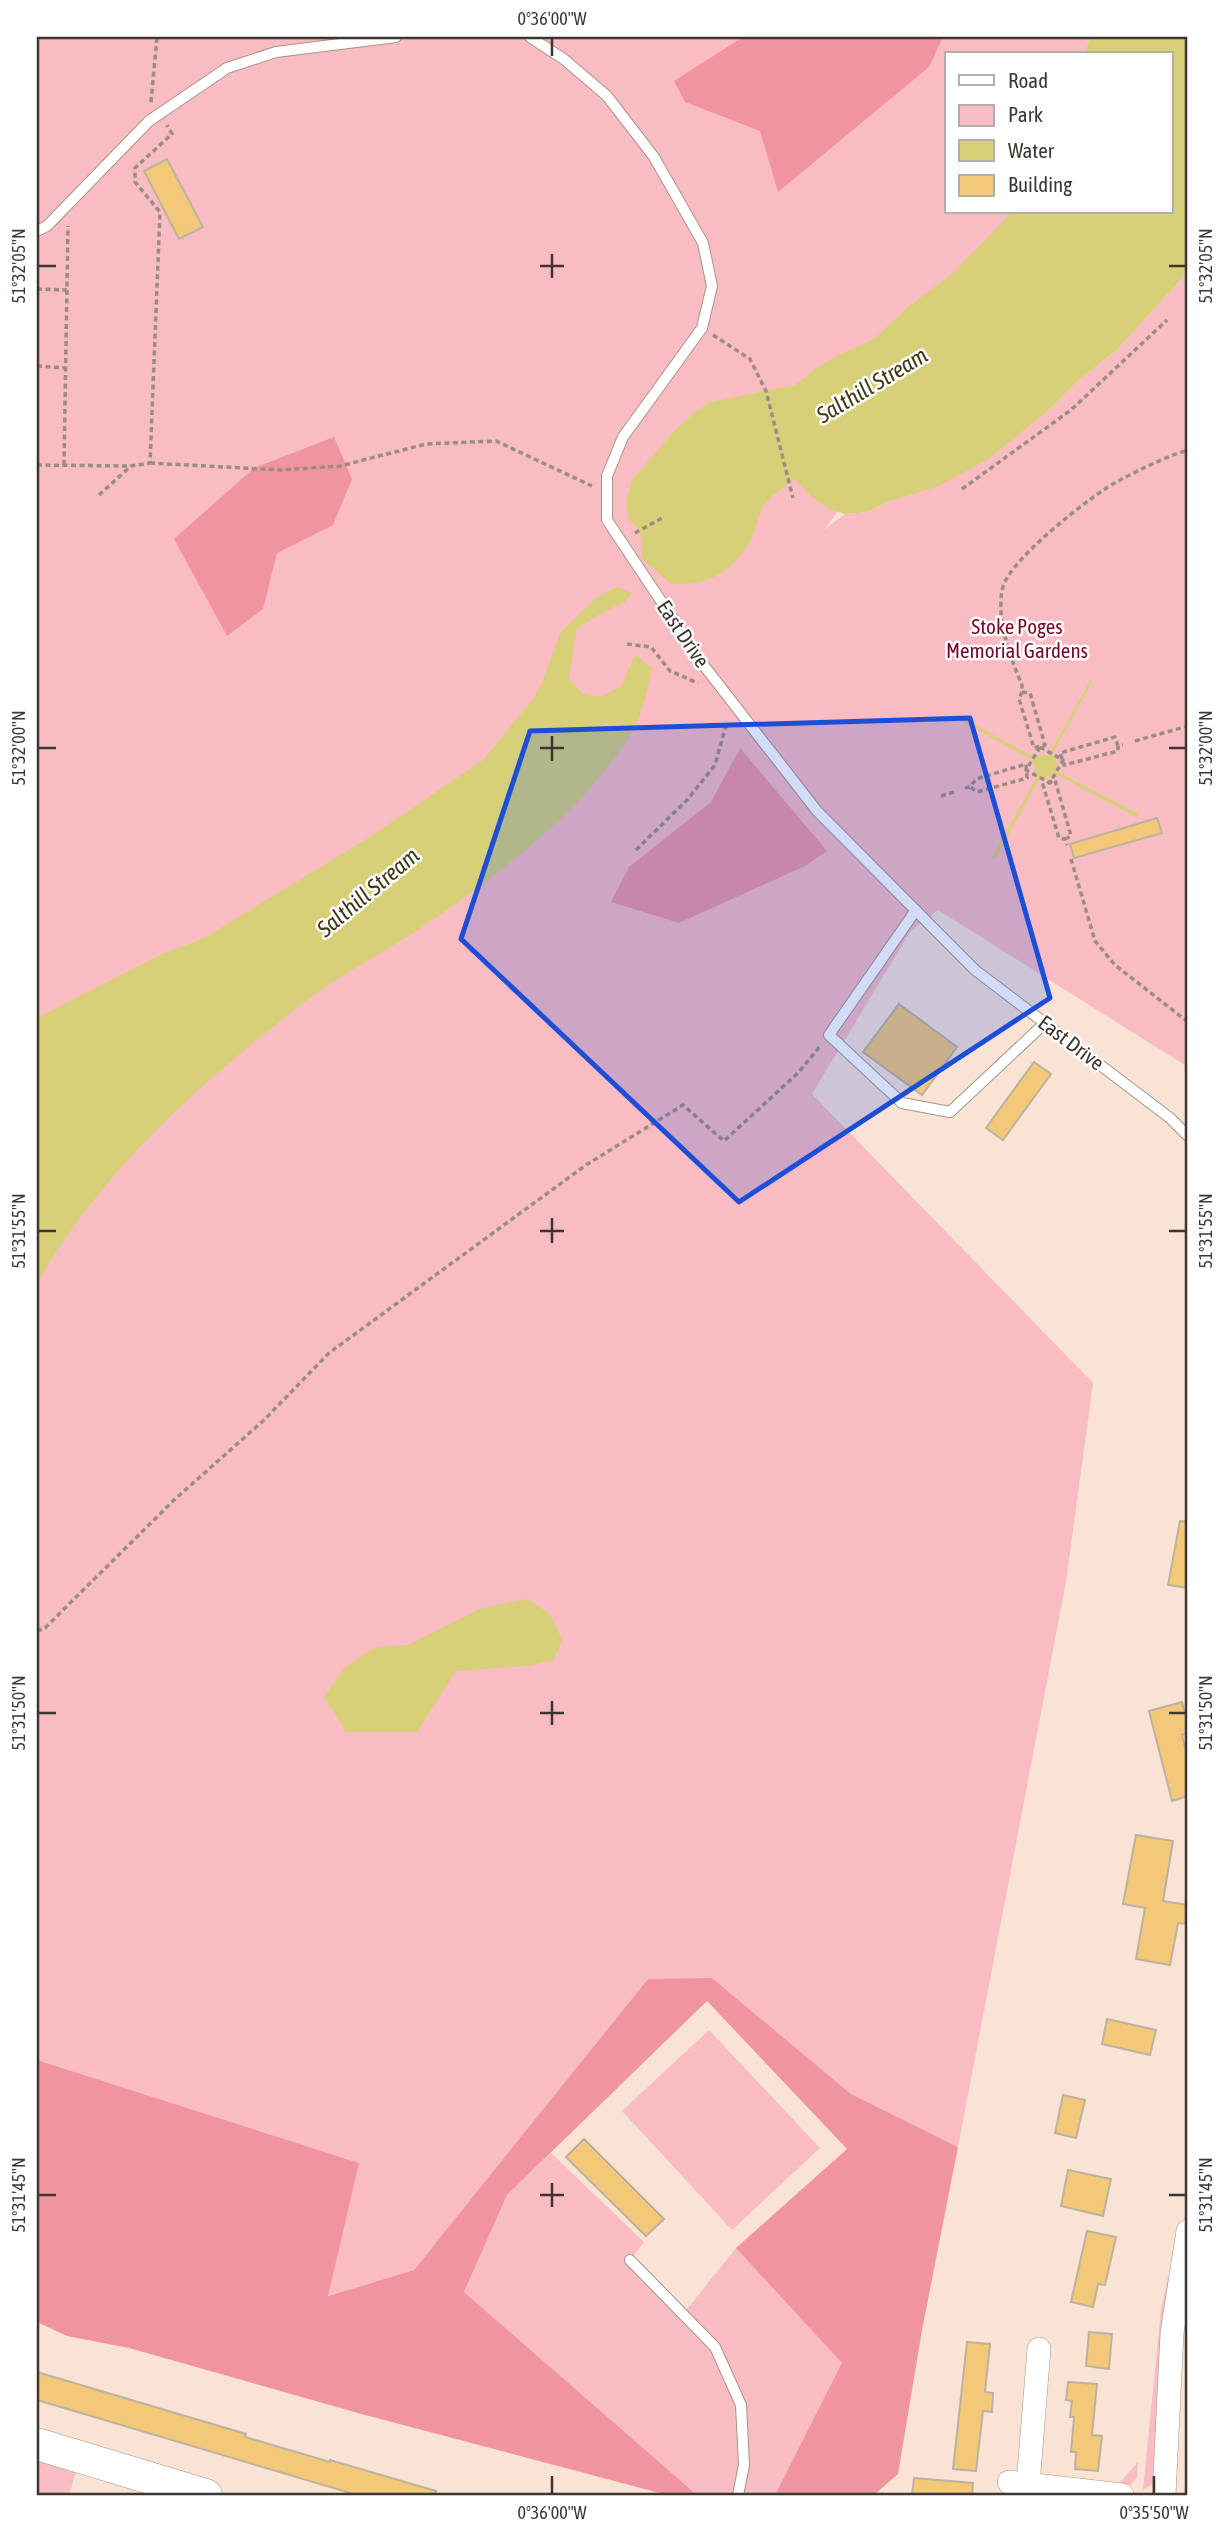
<svg xmlns="http://www.w3.org/2000/svg" width="1225" height="2532" font-family="'Asap Condensed',sans-serif">
	<rect width="100%" height="100%" fill="#f8e3d5"/>
	<g fill="#f9bcc2">
		<path d="M37 37H1163L1153 54H947V212H1060L824 530 845 514 868 512 890 501 1049 410 1080 379 1117 350 1184 276 1188 267V1067L938 910 910 932 812 1094 1093 1383 1066 1582 958 2147 851 2094 712 1978 509 2153 414 2270 327 2296 358 2163 37 2060Z"/>
		<path d="M709 2030 820 2148 732 2230 622 2111Z"/>
		<path d="M551 2153 644 2242 630 2260 684 2313 736 2248 843 2363 775 2495H697L464 2292 507 2195Z"/>
		<path d="M1168 2277 1176 2281 1154 2483 1143 2490 1161 2310Z"/>
		<path d="M38 2462 77 2468 69 2495H37Z"/>
		<path d="M1138 2462 1137 2477 1128 2488H1115Z"/>
	</g>
	<g fill="#f095a0">
		<path d="M743 37H943L929 67 778 192 760 131 685 102 674 81Z"/>
		<path d="M334 437 352 479 333 525 277 553 263 609 227 636 174 539 254 468Z"/>
		<path d="M740 748 827 851 805 866 679 923 611 902 629 867 711 802Z"/>
		<path d="M712 1978 851 2094 958 2147 922 2330 898 2474 874 2495H775L842 2363 736 2248 847 2149 707 2001 507 2195 464 2292 697 2495H667L358 2413 129 2348 67 2336 37 2322V2060L359 2163 328 2296 414 2270 648 1979Z"/>
	</g>
	<g fill="#d8d079">
		<path d="M1091 37H1188V267L1184 276 1117 350 1080 379 1049 410 987 460 936 487 890 501 868 512 845 514 827 508 810 495 795 479C785 487 769 496 762 508 757 518 756 529 751 539 735 571 706 588 670 583L641 558C643 540 644 531 629 520L626 502 632 480 676 429 694 413 710 402 795 385 815 369 836 356 874 339 908 307 953 273 1012 212H1171V54H1084Z"/>
		<path d="M617 587 632 593 625 602 598 615 576 630 569 679 582 693 600 697 621 686 635 655 652 667C647 692 642 716 629 737 583 811 498 875 427 924 388 951 344 972 306 1001 204 1080 101 1170 37 1284V1018L160 955 204 938 373 835 484 759 533 699 544 678 560 633 597 597Z"/>
		<path d="M1091 679 1093 681 1052 755 1055 757 1058 767 1056 771 1139 814 1136 817 1054 773 1053 776 1042 779 1040 777 995 859 991 858 1038 775 1035 774 1034 761 952 716 953 713 1036 758 1037 756 1049 754Z"/>
		<path d="M527 1599 551 1615 562 1640 554 1660 527 1666 456 1671 417 1732H346L324 1697 344 1668 376 1647 408 1645 482 1608Z"/>
	</g>
	<g fill="#f4c879" stroke="#bdb29e" stroke-width="2">
		<path d="M167 159 203 227 179 239 144 171Z"/>
		<path d="M1157 818 1162 833 1074 858 1070 844Z"/>
		<path d="M899 1004 957 1047 922 1095 863 1052Z"/>
		<path d="M1034 1062 1051 1074 1003 1140 986 1128Z"/>
		<path d="M1180 1521 1188 1522V1588L1168 1585Z"/>
		<path d="M1182 1702 1188 1727V1733L1182 1735 1188 1760V1796L1172 1801 1149 1711Z"/>
		<path d="M1136 1835 1173 1841 1163 1901 1188 1905V1924L1178 1923 1170 1965 1136 1959 1145 1908 1123 1904Z"/>
		<path d="M1107 2019 1156 2030 1150 2055 1102 2044Z"/>
		<path d="M1063 2095 1085 2100 1076 2138 1055 2133Z"/>
		<path d="M584 2139 664 2219 646 2236 566 2157Z"/>
		<path d="M1068 2170 1111 2179 1103 2216 1061 2206Z"/>
		<path d="M1087 2231 1116 2237 1105 2285 1098 2284 1093 2307 1071 2302Z"/>
		<path d="M1089 2332 1112 2334 1109 2369 1086 2366Z"/>
		<path d="M967 2342 990 2344 985 2392 993 2393 992 2412 983 2411 976 2471 953 2469Z"/>
		<path d="M37 2372 246 2434 245 2437 330 2462V2460L436 2491 435 2495H357L37 2400Z"/>
		<path d="M1068 2382 1097 2384 1092 2435 1102 2436 1098 2471 1075 2469 1076 2452H1071L1074 2417H1070L1072 2401 1066 2400Z"/>
		<path d="M914 2478 973 2483 972 2495H912Z"/>
	</g>
	<g fill="none" stroke-linecap="round" stroke-linejoin="round">
		<g stroke="#a89588" stroke-width="12">
			<g id="lane">
				<path d="M530 37 565 60 607 96 654 157 703 243 712 286 702 328 623 437 607 476V520L705 667 817 811 975 970 1170 1118 1188 1136"/>
				<path d="M37 231 47 226 149 121 227 68 276 52 396 37"/>
				<path d="M916 910 829 1035 902 1103 950 1112 1045 1023"/>
				<path d="M630 2260 715 2347 741 2405 744 2465 738 2495"/>
			</g>
		</g>
		<g stroke="#a89588" stroke-width="24">
			<g id="street">
				<path d="M1009 2482 1122 2495"/>
				<path d="M1028 2484 1039 2349"/>
				<path d="M1164 2495 1172 2333 1188 2231"/>
			</g>
		</g>
		<g stroke="#a89588" stroke-width="33">
			<path id="secondary" d="M37 2444 206 2495"/>
		</g>
		<g stroke="#9c8d84" stroke-width="3.5" stroke-dasharray="5 3.5" stroke-linecap="butt">
			<path d="M151 102 157 37"/>
			<path d="M37 289 67 290"/>
			<path d="M713 335 750 359 766 391 793 498"/>
			<path d="M37 366 65 368"/>
			<path d="M150 463 281 470 340 466 426 444 496 441 592 486"/>
			<path d="M37 465 129 466"/>
			<path d="M64 465 68 226"/>
			<path d="M962 489 1071 410 1167 320"/>
			<path d="M99 495 131 466 150 463 160 212 135 182V168L172 134 167 125"/>
			<path d="M635 533 664 517"/>
			<path d="M627 644 651 647 670 671 698 683"/>
			<path d="M1022 692 1030 693 1045 745 1034 748 1019 699 1022 692V685C1010 657 995 616 1003 587 1009 560 1094 493 1120 480 1141 469 1165 457 1188 450"/>
			<path d="M1135 741 1188 726"/>
			<path d="M1118 746 1115 737 1060 753 1064 765 1118 751V746L1123 745"/>
			<path d="M1040 747 1063 760 1050 783 1026 770Z"/>
			<path d="M965 788 970 787 976 779 1026 764 1027 778 977 792 970 787"/>
			<path d="M941 796 954 792"/>
			<path d="M1065 839 1071 836 1055 780 1043 785 1059 838 1065 839 1067 845"/>
			<path d="M636 850 687 800 715 765 727 721"/>
			<path d="M1071 859 1095 941 1115 965 1188 1022"/>
			<path d="M37 1631 45 1628 174 1500 263 1421 329 1353 586 1165 683 1105 724 1141 799 1072 821 1045"/>
		</g>
		<use href="#lane" stroke="#fff" stroke-width="10"/>
		<use href="#street" stroke="#fff" stroke-width="23"/>
		<use href="#secondary" stroke="#fff" stroke-width="32"/>
	</g>
	<path fill="#1d4ed8" fill-opacity="0.2" stroke="#1d4ed8" stroke-width="5" stroke-linejoin="round" d="M970 718 1050 998 739 1202 461 939 530 731Z"/>
	<path fill="none" stroke="#3d3530" stroke-width="2.5" d="M552 38V56M552 254V278M38 266H56M540 266H564M1169 266H1186M552 736V761M38 748H56M540 748H564M1169 748H1186M552 1218V1243M38 1231H56M540 1231H564M1169 1231H1186M552 1701V1725M38 1713H56M540 1713H564M1169 1713H1186M552 2183V2207M38 2195H56M540 2195H564M1169 2195H1186M552 2476V2494M1154 2476V2494"/>
	<g text-anchor="middle" stroke-width="5" stroke-linejoin="round" paint-order="stroke">
		<g font-size="21" fill="#76082a" stroke="#fff">
			<text x="1017" y="634">Stoke Poges<tspan x="1017" dy="24">Memorial Gardens</tspan></text>
		</g>
		<g font-size="21" fill="#3d3530" stroke="#fff">
			<text transform="translate(683 634) rotate(56)" y="7">East Drive</text>
			<text transform="translate(1071 1043) rotate(37)" y="7">East Drive</text>
		</g>
		<g font-size="23" font-style="italic" fill="#3c3913" stroke="#fff">
			<text transform="translate(872 385) rotate(-31)" y="8">Salthill Stream</text>
			<text transform="translate(368 892) rotate(-40)" y="8">Salthill Stream</text>
		</g>
	</g>
	<rect width="1225" height="2532" fill="none" stroke="#ffffff" stroke-width="77"/>
	<rect x="945" y="52" width="228" height="161" fill="#ffffff" stroke="#b1aeac" stroke-width="2"/>
	<rect x="959" y="75" width="35" height="10" fill="#ffffff" stroke="#b1aeac" stroke-width="2"/>
	<text x="1008" y="88" font-size="21" fill="#3d3530">Road</text>
	<rect x="959" y="105" width="35" height="21" fill="#f9bcc2" stroke="#b1aeac" stroke-width="2"/>
	<text x="1008" y="122" font-size="21" fill="#3d3530">Park</text>
	<rect x="959" y="140" width="35" height="21" fill="#d8d079" stroke="#b1aeac" stroke-width="2"/>
	<text x="1008" y="158" font-size="21" fill="#3d3530">Water</text>
	<rect x="959" y="175" width="35" height="21" fill="#f4c879" stroke="#b1aeac" stroke-width="2"/>
	<text x="1008" y="192" font-size="21" fill="#3d3530">Building</text>
	<rect x="38" y="38" width="1148" height="2456" fill="none" stroke="#3d3530" stroke-width="2.5"/>
	<g font-size="18" text-anchor="middle" fill="#3d3530">
		<text x="552" y="25">0°36'00"W</text>
		<text transform="translate(19 266) rotate(-90)" y="6">51°32'05"N</text>
		<text transform="translate(1206 266) rotate(-90)" y="6">51°32'05"N</text>
		<text transform="translate(19 748) rotate(-90)" y="6">51°32'00"N</text>
		<text transform="translate(1206 748) rotate(-90)" y="6">51°32'00"N</text>
		<text transform="translate(19 1231) rotate(-90)" y="6">51°31'55"N</text>
		<text transform="translate(1206 1231) rotate(-90)" y="6">51°31'55"N</text>
		<text transform="translate(19 1713) rotate(-90)" y="6">51°31'50"N</text>
		<text transform="translate(1206 1713) rotate(-90)" y="6">51°31'50"N</text>
		<text transform="translate(19 2195) rotate(-90)" y="6">51°31'45"N</text>
		<text transform="translate(1206 2195) rotate(-90)" y="6">51°31'45"N</text>
		<text x="552" y="2519">0°36'00"W</text>
		<text x="1154" y="2519">0°35'50"W</text>
	</g>
</svg>
